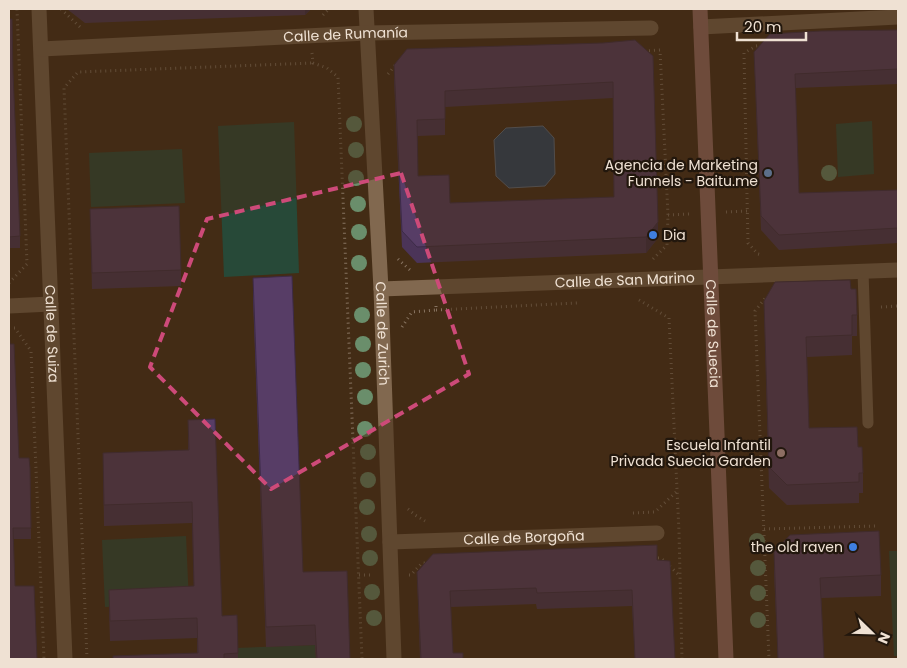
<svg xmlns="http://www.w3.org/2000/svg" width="907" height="668" font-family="Poppins,sans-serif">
	<rect width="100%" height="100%" fill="#432c15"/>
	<g fill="#274938">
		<path d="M872 121 874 174 838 177 836 124Z"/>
		<path d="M294 122 299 273 224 277 218 126Z"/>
		<path d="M182 149 185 203 91 207 89 153Z"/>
		<path d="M186 536 189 603 105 607 102 540Z"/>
		<path d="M889 551H898V656H894Z"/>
		<path d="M315 645 316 659H238L237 648Z"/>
	</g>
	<path fill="#27476c" stroke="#63758b" d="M543 126 554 138 555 174 545 186 509 188 496 176 494 140 506 128Z"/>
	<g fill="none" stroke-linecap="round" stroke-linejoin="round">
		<g stroke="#887461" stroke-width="3" stroke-dasharray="1 4" stroke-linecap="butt">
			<path d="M61 9 80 27"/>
			<path d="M323 15 329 9"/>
			<path d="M762 45 756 46 744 53 748 243 758 254 762 255"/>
			<path d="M644 51 660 50 668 215 667 245 653 259"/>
			<path d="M312 53 313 63 327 68 338 77 362 659"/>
			<path d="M388 74 397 63"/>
			<path d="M726 212 747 211"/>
			<path d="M668 215 690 214"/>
			<path d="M398 259 410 270"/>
			<path d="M9 283 27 264 17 9"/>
			<path d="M769 297H766L755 311 769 659"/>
			<path d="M639 300 669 318 679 532 682 659"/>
			<path d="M881 307 898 306"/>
			<path d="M436 310 578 303"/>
			<path d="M402 327 412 312 436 310V306"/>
			<path d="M9 328H15L31 351 44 659"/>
			<path d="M408 509 415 515 425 521"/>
			<path d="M633 513 655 512 676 492"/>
			<path d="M764 529 875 526"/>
			<path d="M653 558H661L680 576"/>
			<path d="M359 575H373"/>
			<path d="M409 575H411L422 563H428"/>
			<path d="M87 659 64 88 78 72 313 63"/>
		</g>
		<path stroke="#81684f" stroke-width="11" d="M863 271 868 423"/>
		<g stroke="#81684f" stroke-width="15">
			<path id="s1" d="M39 9 65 659"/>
			<path id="s2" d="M366 9 381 289 394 659"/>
			<path d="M701 27 898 17"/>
			<path id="s3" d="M41 49 367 33 651 28"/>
			<path id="s4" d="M381 289 898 270"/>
			<path d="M9 306 51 304"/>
			<path id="s5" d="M390 542 657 533"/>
		</g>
		<path stroke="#a27269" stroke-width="15" id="s6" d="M700 9 726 659"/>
	</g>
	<g fill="#6a8e6b">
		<circle cx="354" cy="124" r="8"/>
		<circle cx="356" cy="150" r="8"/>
		<circle cx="829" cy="173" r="8"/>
		<circle cx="356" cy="178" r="8"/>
		<circle cx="358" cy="204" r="8"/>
		<circle cx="359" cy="232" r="8"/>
		<circle cx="359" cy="263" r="8"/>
		<circle cx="362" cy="315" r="8"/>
		<circle cx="363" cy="344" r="8"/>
		<circle cx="363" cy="370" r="8"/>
		<circle cx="365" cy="397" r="8"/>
		<circle cx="365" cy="429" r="8"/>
		<circle cx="368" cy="452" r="8"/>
		<circle cx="368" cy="480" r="8"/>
		<circle cx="367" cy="507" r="8"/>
		<circle cx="369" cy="534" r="8"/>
		<circle cx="757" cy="541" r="8"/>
		<circle cx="370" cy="558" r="8"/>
		<circle cx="758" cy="568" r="8"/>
		<circle cx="372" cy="592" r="8"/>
		<circle cx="758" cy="593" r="8"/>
		<circle cx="374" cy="618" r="8"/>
		<circle cx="758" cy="620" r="8"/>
	</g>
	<g fill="#4b3458" fill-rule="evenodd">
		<path d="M67 9H311L305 15 85 23Z"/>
		<path d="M9 19 13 73 20 236V248H9Z"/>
		<path d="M898 30V84L795 88 799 193 898 190V243L779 250 761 230 754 52Z"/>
		<path d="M603 43 658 238 646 253 417 263 402 247 394 81V65ZM613 98 614 197 450 203 418 176 417 136 445 135V107Z"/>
		<path d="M90 209 181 270V286L92 289Z"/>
		<path d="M253 278 303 572 350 659H316L315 645 266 647 253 299Z"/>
		<path d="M851 289 857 315V336H852V355L807 357 809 428 858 447 863 473V493H859V503L787 505 769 488 764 301Z"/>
		<path d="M9 333 19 458 30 468 31 539H13L15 586 9 659Z"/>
		<path d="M188 420 222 616 237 615 238 659H113L197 653V638L110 641 109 610V590L194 587 192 523 104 526 103 453 188 450Z"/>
		<path d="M774 552 881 575V596L821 598 824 659H778L774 573Z"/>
		<path d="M657 560 675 659H635L632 606 537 609 536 604 450 607 453 653 463 659H420L417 572Z"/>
	</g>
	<g fill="#3d2b47">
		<path d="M305 9H311L305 15Z"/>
		<path d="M658 222V238L646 253V237Z"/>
	</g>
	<g fill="#573d66" stroke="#3d2b47" fill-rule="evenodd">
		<path d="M9 19H12L13 73 20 236 9 237Z"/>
		<path d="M898 30V69L795 74 799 193 898 190V228L779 235 761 216 754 52 770 34 821 31Z"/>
		<path d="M635 40 653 56 658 222 646 237 417 247 402 231 394 65 407 49 603 43ZM613 82 614 197 450 203 449 175 418 176 417 120 445 119V91Z"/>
		<path d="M179 206 181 270 92 273 90 209Z"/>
		<path d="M292 276 303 572 347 571 350 659H317L315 625 266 627 253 278Z"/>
		<path d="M850 280 851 289H856L857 315H852V335L806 337 809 428 857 427 858 447H862L863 473H859V482L787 485 769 467 764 301 775 282Z"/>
		<path d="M9 333 10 344H14L19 458H29L30 468 31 528H13L15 586H34L37 659H9Z"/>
		<path d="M215 419 222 616 237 615 238 653 224 654V659H113V656L198 653 197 618 110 621 109 590 194 586 192 502 104 505 103 453 189 450 188 420Z"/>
		<path d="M879 531 881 575 820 578 824 659H778L774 552 790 535Z"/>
		<path d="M657 545V560L670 561 675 659H635L632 590 537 593 536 588 450 591 453 653H463V659H421L417 572 433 554Z"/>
	</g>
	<path d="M0 0H907V668H0ZM401 173 469 374 271 489 150 367 207 219Z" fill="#432c15" fill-opacity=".55" fill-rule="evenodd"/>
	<path fill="none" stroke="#cd4a79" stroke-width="4" stroke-dasharray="10 6" stroke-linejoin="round" d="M401 173 469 374 271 489 150 367 207 219Z"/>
	<circle fill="#5c6f8a" stroke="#22170d" stroke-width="2" cx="768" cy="173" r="5"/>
	<g fill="#3f7fe0" stroke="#22170d" stroke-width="2">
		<circle cx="653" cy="235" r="5"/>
		<circle cx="853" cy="547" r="5"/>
	</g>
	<circle fill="#8d6e63" stroke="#22170d" stroke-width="2" cx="781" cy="453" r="5"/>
	<g text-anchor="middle" stroke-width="4.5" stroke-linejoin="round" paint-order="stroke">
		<g font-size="14" fill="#efe1d3" stroke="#22170d">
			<text dy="5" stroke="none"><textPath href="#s3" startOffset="305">Calle de Rumanía</textPath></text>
			<text dy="5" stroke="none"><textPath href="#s4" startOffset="244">Calle de San Marino</textPath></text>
			<text dy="5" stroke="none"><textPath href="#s1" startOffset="325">Calle de Suiza</textPath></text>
			<text dy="5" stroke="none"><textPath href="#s2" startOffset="325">Calle de Zurich</textPath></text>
			<text dy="5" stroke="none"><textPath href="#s6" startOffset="325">Calle de Suecia</textPath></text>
			<text dy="5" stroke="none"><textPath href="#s5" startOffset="134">Calle de Borgoña</textPath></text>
		</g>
		<g font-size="14" fill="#efe1d3" stroke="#22170d" text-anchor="end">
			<text x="758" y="170">Agencia de Marketing<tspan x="758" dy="16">Funnels - Baitu.me</tspan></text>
			<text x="663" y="240" text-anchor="start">Dia</text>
			<text x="771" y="450">Escuela Infantil<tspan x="771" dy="16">Privada Suecia Garden</tspan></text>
			<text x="843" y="552">the old raven</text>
		</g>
	</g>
	<rect width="907" height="668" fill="none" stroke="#efe1d3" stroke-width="20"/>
	<g transform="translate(872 633) rotate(113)" stroke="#22170d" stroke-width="4" paint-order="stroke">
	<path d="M0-4L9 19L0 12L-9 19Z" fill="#efe1d3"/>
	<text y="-8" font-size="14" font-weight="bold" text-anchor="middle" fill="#efe1d3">N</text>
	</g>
	<path d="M737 32v8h69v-8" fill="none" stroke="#efe1d3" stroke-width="2.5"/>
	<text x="744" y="32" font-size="15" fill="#efe1d3" stroke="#22170d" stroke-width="4" paint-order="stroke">20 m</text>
</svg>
